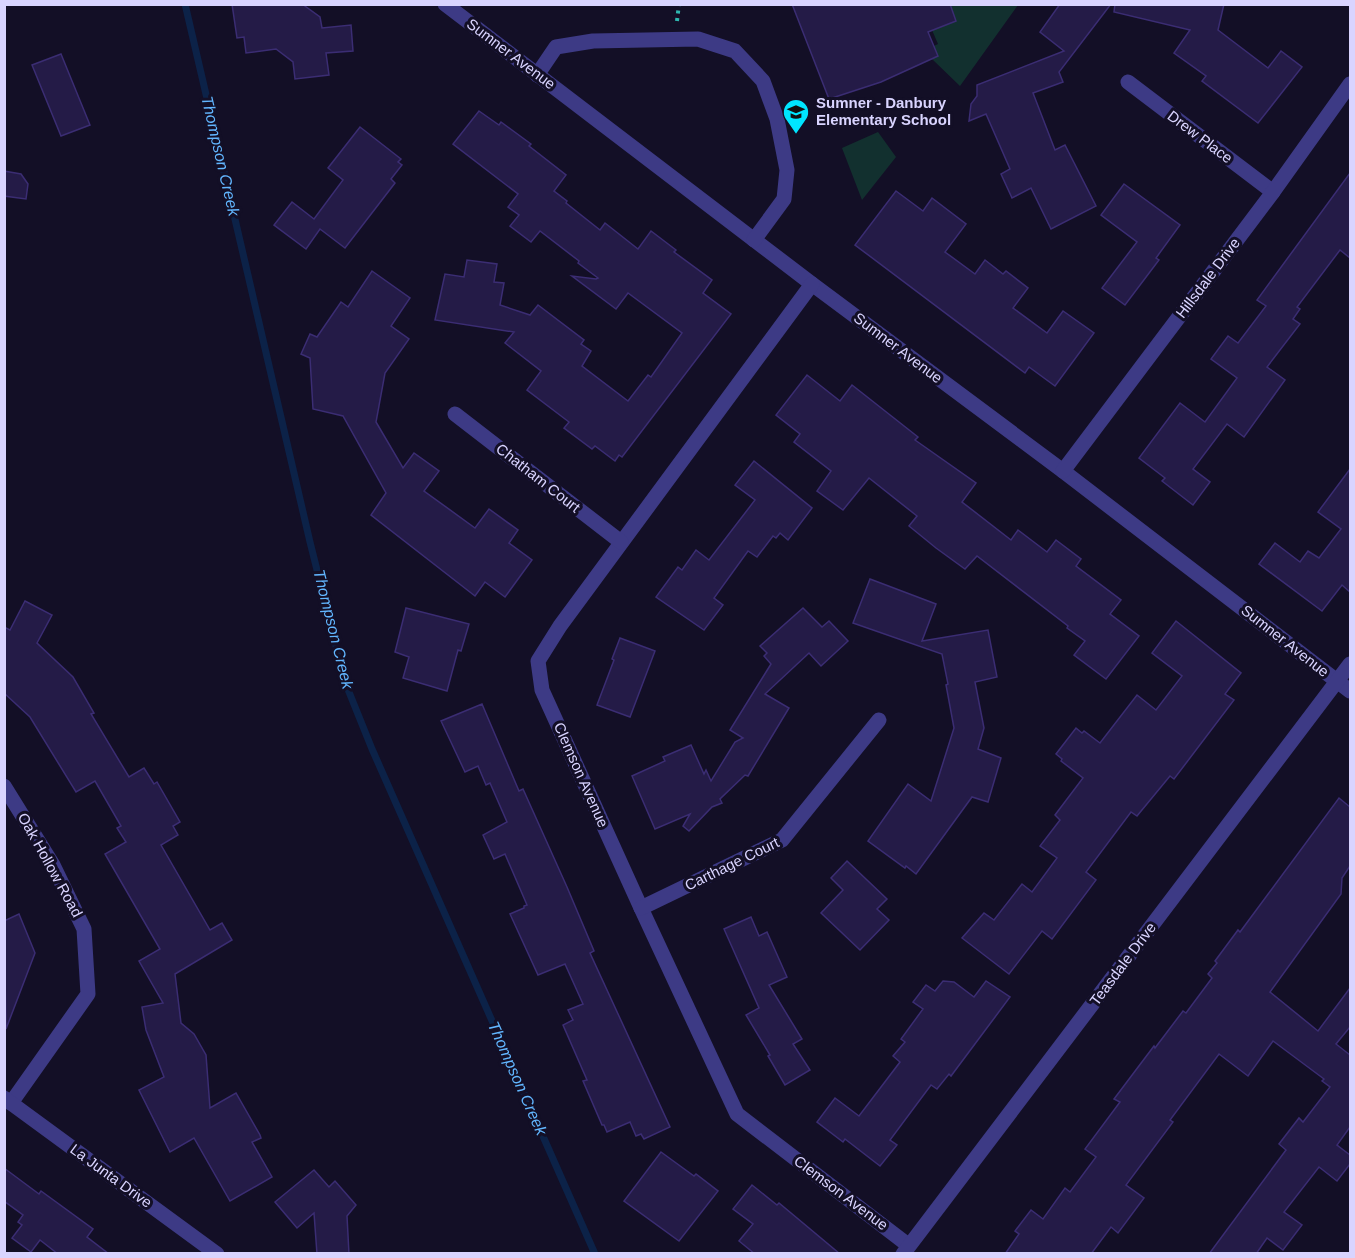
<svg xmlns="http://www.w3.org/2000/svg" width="1355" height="1258" font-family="Helvetica,sans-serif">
	<rect width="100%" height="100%" fill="#130f26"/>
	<g fill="#12302f">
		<path d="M950 5H1018L960 86 932 59 938 56 934 46 938 44 932 30 956 21Z"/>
		<path d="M878 132 896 157 862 200 842 148Z"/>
	</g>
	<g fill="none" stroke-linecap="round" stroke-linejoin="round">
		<path stroke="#0c2248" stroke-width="7" d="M185 4 310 542 345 682 372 749 595 1254"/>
	</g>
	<g fill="#241b47" stroke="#3b2d73" stroke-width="1.5">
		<path d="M232 4H302L320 17 322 28 351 25 353 51 326 53 329 75 295 79 293 62 276 49 246 53 244 37 237 38Z"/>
		<path d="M792 4H950L956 21 928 32 938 56 881 82 829 99Z"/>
		<path d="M1060 4H1111L1059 72 1063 82 1033 93 1055 150 1065 145 1096 206 1051 229 1031 188 1012 198 1001 174 1010 169 986 114 969 121 971 104 977 96V85L1064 51 1040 32Z"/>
		<path d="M1115 4H1224L1218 30 1268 68 1281 51 1302 67 1258 123 1202 81 1206 76 1174 53 1190 30 1114 12Z"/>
		<path d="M61 54 90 125 61 136 32 65Z"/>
		<path d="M479 111 499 125 501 122 531 144 529 146 566 175 554 191 567 201 566 203 600 230 605 223 638 249 651 231 676 250 674 252 712 280 703 293 731 314 622 457 619 455 615 461 595 446 592 449 564 428 569 422 527 390 541 371 505 343 514 332 435 320 445 274 464 277 467 260 497 264 494 282 504 283 500 305 530 315 538 305 584 340 581 344 591 351 582 366 628 401 648 375 651 377 682 333 628 293 616 309 572 276 596 279 598 278 578 263 579 261 540 231 531 242 510 226 519 215 508 207 518 194 453 144Z"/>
		<path d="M360 127 401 159 398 162 402 165 391 179 395 183 345 248 320 229 306 249 274 225 292 202 314 219 343 180 328 168Z"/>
		<path d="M4 171 21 174 28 184 26 199 4 196Z"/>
		<path d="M1350 173V258L1340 250 1297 307 1300 309 1293 319 1300 324 1267 367 1285 380 1244 437 1227 424 1193 469 1210 482 1193 505 1162 481 1165 478 1139 458 1180 403 1205 422 1237 378 1211 359 1228 336 1238 343 1266 306 1257 300Z"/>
		<path d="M1124 184 1180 225 1156 258 1159 260 1125 305 1102 288 1137 242 1101 215Z"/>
		<path d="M896 191 923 211 932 198 966 224 945 252 975 274 985 260 1003 274 1006 271 1028 288 1013 308 1047 333 1063 311 1094 333 1055 386 1029 367 1025 373 855 245Z"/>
		<path d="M372 271 410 298 391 326 409 339 385 373 376 422 403 468 414 453 439 471 424 491 475 528 489 509 518 530 509 543 532 560 505 597 485 582 475 596 371 515 386 493 343 416 313 409 310 358 301 354 310 334 317 337 341 302 348 307Z"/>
		<path d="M807 375 840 401 852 385 918 437 915 440 976 483 962 502 1011 540 1018 530 1047 552 1056 540 1081 559 1076 566 1121 600 1110 614 1139 636 1106 679 1074 655 1085 641 1067 628 1068 626 977 556 965 569 936 548 909 526 917 516 869 478 843 510 817 491 831 471 794 442 800 434 776 415Z"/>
		<path d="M754 461 812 508 788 540 780 533 776 538 773 536 757 557 748 551 714 598 723 605 704 630 656 597 678 567 682 570 696 550 709 560 755 500 735 485Z"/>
		<path d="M1350 469V592L1342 585 1322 611 1259 564 1275 543 1300 562 1308 551 1319 558 1341 529 1318 512Z"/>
		<path d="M870 579 936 604 922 641 988 630 997 677 975 682 984 728 978 749 1001 758 988 802 972 797 916 874 906 866 905 868 868 841 908 784 931 801 954 728 946 685 948 684 942 654 853 623Z"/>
		<path d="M25 601 52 615 37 643 73 677 94 713 91 714 129 777 144 768 154 784 157 782 180 822 173 826 178 835 161 845 210 930 222 923 232 940 175 974 181 1023 194 1034 206 1055 210 1108 236 1093 260 1135 261 1138 252 1142 272 1177 230 1201 194 1138 170 1152 139 1090 164 1077 146 1030 142 1007 163 1003 139 961 160 949 105 854 126 842 117 828 121 826 95 781 76 792 30 717 4 693V627L10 630Z"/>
		<path d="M406 608 469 624 461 651 458 650 447 691 403 678 409 657 395 652Z"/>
		<path d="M803 608 822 627 829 621 848 641 821 666 809 653 765 694 789 708 748 776 745 775 720 799 722 803 712 807 689 831 683 826 690 814 655 829 632 776 665 761 663 757 691 745 704 774 706 770 711 781 735 742 743 738 730 730 771 664 764 656 767 653 760 646Z"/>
		<path d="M1176 621 1241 673 1225 694 1234 700 1174 779 1170 776 1137 816 1131 812 1086 872 1096 880 1052 939 1042 931 1009 974 962 938 984 913 994 920 1022 884 1032 892 1057 858 1040 846 1060 820 1055 815 1083 778 1061 761 1062 759 1056 754 1076 728 1082 733 1084 731 1100 743 1137 695 1156 710 1182 676 1152 653Z"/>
		<path d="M620 638 655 651 630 717 597 705 614 660 612 659Z"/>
		<path d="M482 704 519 791 523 789 567 887 594 951 590 953 670 1127 644 1139 641 1134 636 1136 630 1122 607 1132 604 1125H602L583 1081 587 1080 563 1025 573 1020 568 1010 583 1004 565 964 538 975 510 914 524 908V906L527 905 505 854 494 859 483 835 507 822 490 783 486 785 478 766 465 772 441 721Z"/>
		<path d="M1339 798 1350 807V866L1342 878 1341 894 1270 992 1318 1031 1350 988V1027L1336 1044 1350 1055V1127L1337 1145 1350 1155V1164L1337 1181 1319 1167 1284 1212 1302 1225 1283 1250 1267 1238 1256 1254H1209L1286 1150 1279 1144 1299 1118 1303 1122 1330 1087 1322 1081 1324 1079 1273 1041 1248 1076 1219 1054 1170 1120 1173 1122 1126 1185 1144 1198 1118 1233 1111 1227 1091 1254H1005L1019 1234 1015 1231 1031 1210 1043 1219 1065 1188 1070 1192 1096 1157 1085 1149 1120 1102 1114 1099 1154 1046 1155 1048 1183 1011 1186 1013 1212 978 1208 974 1217 963 1215 961 1238 930 1240 932Z"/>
		<path d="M847 861 887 899 877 909 889 920 860 950 821 913 843 890 831 878Z"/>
		<path d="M19 914 35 953 6 1029 4 921Z"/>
		<path d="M751 917 759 936 767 932 787 977 769 985 802 1039 793 1044 810 1070 785 1085 768 1056 770 1055 746 1015 759 1008 724 929Z"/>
		<path d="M943 981 954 982 974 997 986 981 1010 997 951 1076 949 1074 937 1089 931 1085 890 1140 897 1145 880 1166 845 1139 843 1142 817 1122 835 1098 859 1116 900 1062 893 1056 905 1042 901 1039 923 1009 913 1002 926 985 935 991Z"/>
		<path d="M661 1152 694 1176 696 1174 718 1191 679 1241 624 1201Z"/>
		<path d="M4 1168 39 1194 41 1191 93 1229 87 1237 109 1254H58L40 1240 31 1252 12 1238 22 1225 18 1222 23 1215 4 1201Z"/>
		<path d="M314 1170 329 1187 335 1181 356 1205 347 1216 349 1254H317L314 1213 297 1228 275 1202Z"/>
		<path d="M752 1185 777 1205 779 1203 840 1254H755L739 1241 753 1224 733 1209Z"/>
	</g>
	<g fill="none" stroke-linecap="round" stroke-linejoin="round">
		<path stroke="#2fb8b0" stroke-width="4" stroke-dasharray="3 4.5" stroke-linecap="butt" d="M677 21 679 4"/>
		<g stroke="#3d3a85" stroke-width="15">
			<path d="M445 4 812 284 1063 471 1350 691"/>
			<path d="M537 75 556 47 593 41 698 39 735 51 763 81 777 119 787 170 784 199 754 240"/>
			<path d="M1128 82 1273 192"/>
			<path d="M812 284 560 626 538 661 542 690 641 908 737 1114 908 1245"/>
			<path d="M455 414 621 542"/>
			<path d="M1063 471 1273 192 1350 84"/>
			<path d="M4 786 53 865 84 929 88 994 11 1103"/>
			<path d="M641 908 782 840 879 720"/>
			<path d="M4 1098 217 1254"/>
			<path d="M903 1254 1350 664"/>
		</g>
	</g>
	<defs>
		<g id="school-pin" transform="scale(1.35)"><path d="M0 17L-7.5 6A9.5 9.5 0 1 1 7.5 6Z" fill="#00e5ff" stroke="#130f26"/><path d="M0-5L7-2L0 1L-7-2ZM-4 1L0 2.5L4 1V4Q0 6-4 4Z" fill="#111"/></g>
	</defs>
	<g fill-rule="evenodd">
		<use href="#school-pin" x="796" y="112"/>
	</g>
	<g text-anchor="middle" stroke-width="6" stroke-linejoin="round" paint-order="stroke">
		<g font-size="15" fill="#d9d4ff" stroke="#130f26">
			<text transform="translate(511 54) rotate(37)" y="5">Sumner Avenue</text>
			<text transform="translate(1200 137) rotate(37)" y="5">Drew Place</text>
			<text transform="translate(1208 278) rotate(-53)" y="5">Hillsdale Drive</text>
			<text transform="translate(898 348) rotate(37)" y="5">Sumner Avenue</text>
			<text transform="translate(538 478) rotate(38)" y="5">Chatham Court</text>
			<text transform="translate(1285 641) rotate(38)" y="5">Sumner Avenue</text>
			<text transform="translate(581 775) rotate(66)" y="5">Clemson Avenue</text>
			<text transform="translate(732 864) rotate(-26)" y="5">Carthage Court</text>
			<text transform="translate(50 865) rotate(61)" y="5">Oak Hollow Road</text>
			<text transform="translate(1123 964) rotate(-53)" y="5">Teasdale Drive</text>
			<text transform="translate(111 1176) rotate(36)" y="5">La Junta Drive</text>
			<text transform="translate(841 1193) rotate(37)" y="5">Clemson Avenue</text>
		</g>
		<g font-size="15" font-weight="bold" fill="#d9d4ff" stroke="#130f26" text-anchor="start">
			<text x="816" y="108">Sumner - Danbury<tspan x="816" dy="17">Elementary School</tspan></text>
		</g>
		<g font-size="16" font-style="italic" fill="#62b6ff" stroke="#130f26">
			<text transform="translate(221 156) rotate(77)" y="6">Thompson Creek</text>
			<text transform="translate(334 629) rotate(76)" y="6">Thompson Creek</text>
			<text transform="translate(518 1078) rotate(66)" y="6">Thompson Creek</text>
		</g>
	</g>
	<rect width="1355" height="1258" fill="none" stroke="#d9d4ff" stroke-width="12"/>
</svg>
